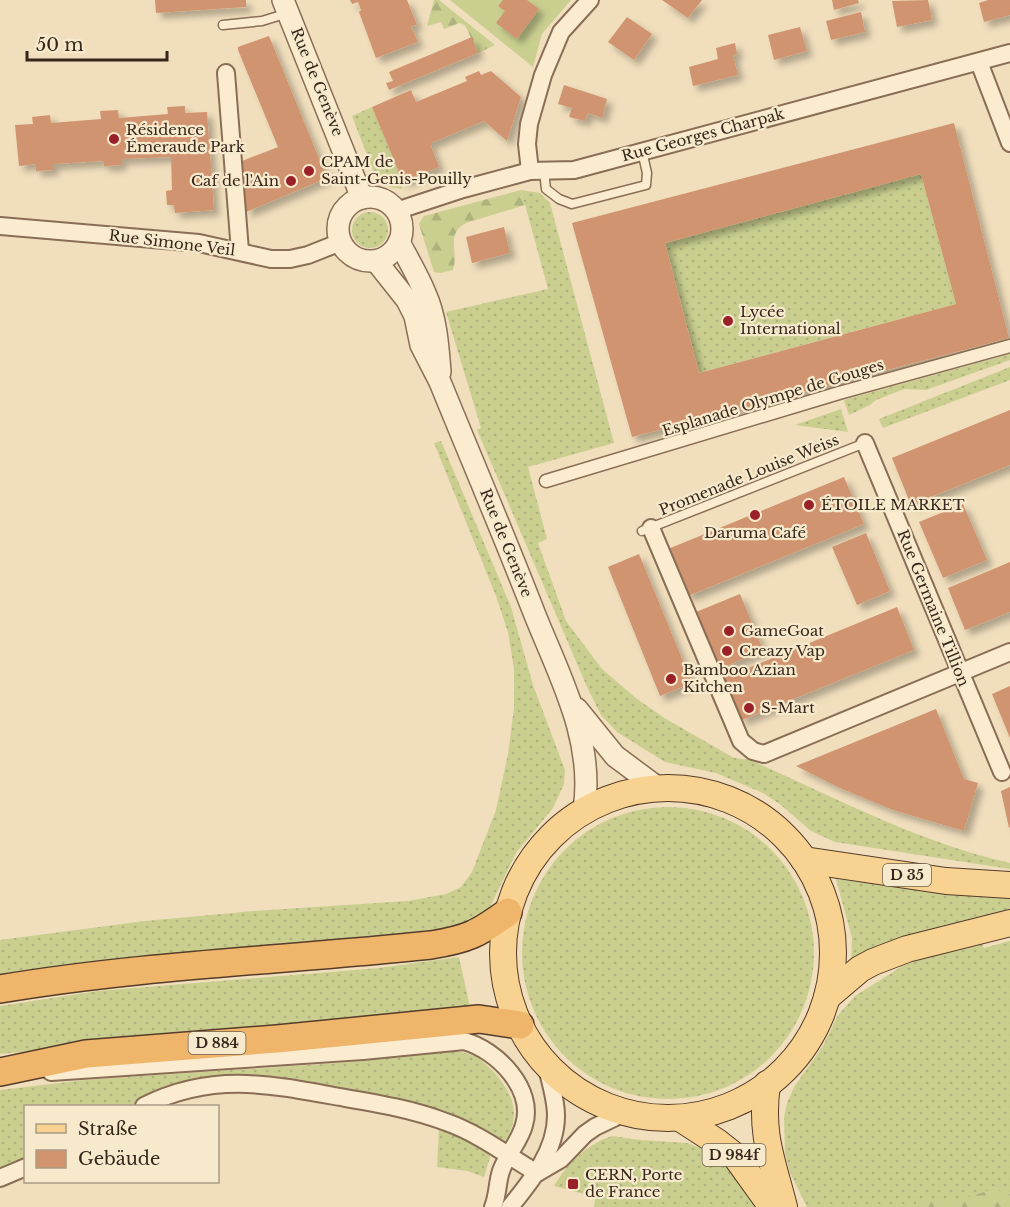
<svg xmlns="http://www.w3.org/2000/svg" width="1010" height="1207" font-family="'Libre Baskerville',serif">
	<defs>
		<pattern id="grass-dots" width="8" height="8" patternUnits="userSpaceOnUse" patternTransform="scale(1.5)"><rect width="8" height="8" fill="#cacf90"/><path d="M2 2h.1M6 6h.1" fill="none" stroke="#aeb27c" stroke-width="1.8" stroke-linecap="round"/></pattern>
		<pattern id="forest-firs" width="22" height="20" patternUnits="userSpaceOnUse" patternTransform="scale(1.5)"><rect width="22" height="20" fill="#cacf90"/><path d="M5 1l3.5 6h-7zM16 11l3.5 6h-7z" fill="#aeb27c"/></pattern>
		<filter id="shadow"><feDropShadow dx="5.5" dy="5.5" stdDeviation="3" flood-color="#0004"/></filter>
	</defs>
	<rect width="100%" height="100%" fill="#f0debc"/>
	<g fill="url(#grass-dots)">
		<path d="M372 107 403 182 402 189 389 187 375 176 352 116Z"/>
		<path d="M921 174 956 304 699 373 665 243Z"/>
		<path d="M521 190 540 193 550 203 614 443 528 467 547 539 538 543 566 621 602 669 637 699 666 719 734 758 750 760C834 797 920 843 1010 863V869L835 842 811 831 781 805 763 793 716 773 665 762 617 732 601 715 587 687 477 430 481 428 446 312 548 289Z"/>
		<circle cx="370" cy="230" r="18"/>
		<path d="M1010 354V360L926 390 904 389 876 400 870 405 849 415 844 400Z"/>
		<path d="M1010 367V380L883 428 879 419Z"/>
		<path d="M841 409 848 432 795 425Z"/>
		<path d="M441 441 511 607 533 685 565 770 564 784 553 808 516 853 489 909 476 924 339 941 116 959 0 975V940L145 921 254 911 408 901 446 894 461 887 472 872 496 810 508 754 514 708V669L508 632 496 596 434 443Z"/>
		<circle cx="668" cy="953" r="146"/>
		<path d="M836 879 959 893 1010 894V915L851 966 852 938Z"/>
		<path d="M980 940 984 948 1010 941V1207H807L790 1173 785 1154 784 1117 787 1103 794 1087 823 1046 838 1015 855 996 904 965Z"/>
		<path d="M459 957 470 1007 0 1054V1006L98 991 379 968Z"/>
		<path d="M451 1050C460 1052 469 1053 478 1058 483 1061 487 1066 492 1070 514 1093 523 1118 502 1145L497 1141 252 1076 192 1080 164 1089 130 1106H26L25 1159 0 1171V1090L85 1080 353 1062Z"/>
		<path d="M439 1128 476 1144 491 1154 484 1177 467 1171 437 1167Z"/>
		<path d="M612 1136 641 1140 687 1143 701 1148 716 1150 759 1207H594L595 1197 554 1186C568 1163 587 1144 612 1136Z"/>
	</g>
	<g fill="url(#forest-firs)">
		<path d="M434 0H439L495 45 478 53 465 25 459 23 444 29 441 22 427 26Z"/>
		<path d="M521 190 525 205 466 223C445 235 459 250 453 270L441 273 434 272 419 224 424 216Z"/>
		<path d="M991 1189 1010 1192V1207H914L918 1201C945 1201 966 1200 991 1189Z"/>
	</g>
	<path fill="#cacf90" d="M450 0H571L542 34 533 67Z"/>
	<g fill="#d1946f" fill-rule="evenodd" filter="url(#shadow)">
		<path d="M155 0H246V7L156 13Z"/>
		<path d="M350 0H407L417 25 411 26 418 42 376 58 359 12 361 10 358 2 352 4Z"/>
		<path d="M503 0H527L539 9 517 39 496 23 505 11 498 6Z"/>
		<path d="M662 0H702L688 18Z"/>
		<path d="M832 0H858L859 3 834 10Z"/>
		<path d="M928 0 932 20 897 27 892 1Z"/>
		<path d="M988 0H1010V15L984 22 979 3Z"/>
		<path d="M861 12 865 32 831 40 826 21Z"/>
		<path d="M627 17 652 34 634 60 608 42Z"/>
		<path d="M800 27 807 51 774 60 768 35Z"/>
		<path d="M269 36 327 178 246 212 242 161 278 147 238 50V47Z"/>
		<path d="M472 37 478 53 389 90 386 83 393 81 389 72Z"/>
		<path d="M735 43 737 54 733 55 738 75 693 86 689 67 718 59 716 48Z"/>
		<path d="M479 71 481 75 491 71 521 97 507 141 484 121 431 143V146L439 167 403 182 372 107 411 90 416 102 467 81 465 77Z"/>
		<path d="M564 85 607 99 602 118 588 113 585 121 569 117 572 108 558 104Z"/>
		<path d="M185 106V113L207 112 214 210 175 213 174 205H167L166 191 172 190 171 157 121 159V165L104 166 103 161 53 164V170L36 171 35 164 19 166 15 125 33 124 32 117 50 115 51 123 101 119 100 111 118 110 119 118 168 114 167 107Z"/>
		<path d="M954 123 1009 338 632 437 572 223ZM921 174 956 304 699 373 665 243Z"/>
		<path d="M504 227 510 253 472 263 466 237Z"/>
		<path d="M1010 410V465L911 505 892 458Z"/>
		<path d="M844 477 864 524 688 596 668 549Z"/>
		<path d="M963 504 987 560 943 578 919 522Z"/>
		<path d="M866 533 890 591 857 605 832 547Z"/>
		<path d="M639 554 692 683 660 696 608 567Z"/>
		<path d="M1010 562V612L965 630 948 588Z"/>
		<path d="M740 594 763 650 720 669 696 612Z"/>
		<path d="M897 607 914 650 742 720 724 678Z"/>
		<path d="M1010 686V738L992 694Z"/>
		<path d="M936 709 964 779 978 783 964 831 893 810 840 788 796 766Z"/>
		<path d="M1010 787V827L1009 828 1001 791Z"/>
	</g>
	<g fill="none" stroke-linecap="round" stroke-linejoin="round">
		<g stroke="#896e55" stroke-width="11">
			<g id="service">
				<path d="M223 25 262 21 288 13"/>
				<path d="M544 171 546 189 559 199 572 204 646 185 647 173 642 151"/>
				<path d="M642 531 865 443"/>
			</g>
		</g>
		<g stroke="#896e55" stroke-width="15">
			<path id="pedestrian" d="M546 481 839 393 1010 346"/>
		</g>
		<g stroke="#896e55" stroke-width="20">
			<g id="minor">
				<path d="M979 62 1010 143"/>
				<path d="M226 73 240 251"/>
				<path d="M530 171 527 144 529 124 543 75 561 32 590 0"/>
				<path d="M396 211 463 189 530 171 574 170 1010 53"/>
				<path d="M0 226 199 243 271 259H290L308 255 341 242"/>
				<path d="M865 443 1002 772"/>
				<path d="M651 528 741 741 753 751 764 754 1010 652"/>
				<path d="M51 1072 363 1051 464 1041C497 1050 535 1089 524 1125 520 1141 507 1154 501 1171 497 1183 498 1195 493 1207"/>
				<path d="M144 1106C212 1072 269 1084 340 1097 375 1103 412 1109 446 1122 478 1133 508 1156 537 1173"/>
				<path d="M537 1173 561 1159 585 1134 595 1127 626 1112"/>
				<path d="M0 1178 26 1167"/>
				<path d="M510 1207C531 1181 556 1151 556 1116 556 1097 549 1078 545 1060"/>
			</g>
		</g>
		<g stroke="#896e55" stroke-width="24">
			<g id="tertiary">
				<path d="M283 0 362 198"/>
				<circle cx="370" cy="229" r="32"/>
				<path d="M399 242C408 259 418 276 425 293 436 317 438 346 440 372"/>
				<path d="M376 261 407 300 415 316 421 345 440 382C471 458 503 533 533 610 558 674 595 738 584 810"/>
				<path d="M577 709 615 756 658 788"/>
			</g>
		</g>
		<g stroke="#563c2a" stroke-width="28">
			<g id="primary">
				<circle cx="668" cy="953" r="165"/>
				<path d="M804 860 946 881 1010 885"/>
				<path d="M827 997 860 969 873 962 907 949 1010 923"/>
				<path d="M767 1084C760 1135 772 1159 784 1207"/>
				<path d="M680 1118 717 1142 736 1157 772 1207"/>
			</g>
		</g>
		<g stroke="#563c2a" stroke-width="30">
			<g id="trunk">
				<path d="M0 989C143 965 288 960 431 945 468 939 478 934 508 912"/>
				<path d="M0 1072 86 1054 277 1039 479 1019 520 1025"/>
			</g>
		</g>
		<use href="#service" stroke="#fbecd0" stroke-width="8"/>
		<use href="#pedestrian" stroke="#fbecd0" stroke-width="12"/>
		<use href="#minor" stroke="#fbecd0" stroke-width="16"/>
		<use href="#tertiary" stroke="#fbecd0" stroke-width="21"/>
		<use href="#primary" stroke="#f7d290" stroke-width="26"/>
		<use href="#trunk" stroke="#efb56b" stroke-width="27"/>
	</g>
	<g fill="#9b2128" stroke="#f7e9cc" stroke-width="2">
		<circle cx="114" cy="139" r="6"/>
		<circle cx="309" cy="171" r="6"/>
		<circle cx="291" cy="181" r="6"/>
		<circle cx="728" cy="321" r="6"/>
		<circle cx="809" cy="505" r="6"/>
		<circle cx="755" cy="515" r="6"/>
		<circle cx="729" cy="631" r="6"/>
		<circle cx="727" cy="651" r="6"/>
		<circle cx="671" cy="679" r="6"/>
		<circle cx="749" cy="708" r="6"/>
		<rect x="567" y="1178" width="12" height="12" rx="3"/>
	</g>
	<g text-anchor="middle" stroke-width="4.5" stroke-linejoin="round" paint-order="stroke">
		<g fill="#f7e9cc" stroke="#716150" stroke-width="1.5">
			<rect x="883" y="864" width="48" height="22" rx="4.5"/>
			<rect x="188.5" y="1032" width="57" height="22" rx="4.5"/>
			<rect x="702.5" y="1144" width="63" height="22" rx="4.5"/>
		</g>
		<g font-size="14" font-weight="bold" fill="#37271b">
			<text x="907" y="880">D 35</text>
			<text x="217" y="1048">D 884</text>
			<text x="734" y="1160">D 984f</text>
		</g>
		<g font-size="15" fill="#37271b" stroke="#f7e9cc">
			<text transform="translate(317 82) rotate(68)" y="5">Rue de Genève</text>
			<text transform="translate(703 135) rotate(-15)" y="5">Rue Georges Charpak</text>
			<text transform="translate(172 243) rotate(7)" y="5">Rue Simone Veil</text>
			<text transform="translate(773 398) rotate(-17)" y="5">Esplanade Olympe de Gouges</text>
			<text transform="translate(749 475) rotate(-22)" y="5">Promenade Louise Weiss</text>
			<text transform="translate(506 543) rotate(68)" y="5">Rue de Genève</text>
			<text transform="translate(933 608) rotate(68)" y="5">Rue Germaine Tillion</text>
		</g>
		<g font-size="15" fill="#37271b" stroke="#f7e9cc" text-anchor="start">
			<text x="126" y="135">Résidence<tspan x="126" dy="17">Émeraude Park</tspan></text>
			<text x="321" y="167">CPAM de<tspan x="321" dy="17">Saint-Genis-Pouilly</tspan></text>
			<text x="279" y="186" text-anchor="end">Caf de l'Ain</text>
			<text x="740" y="317">Lycée<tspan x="740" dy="17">International</tspan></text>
			<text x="821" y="510">ÉTOILE MARKET</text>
			<text x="755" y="538" text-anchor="middle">Daruma Café</text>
			<text x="741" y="636">GameGoat</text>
			<text x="739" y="656">Creazy Vap</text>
			<text x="683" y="675">Bamboo Azian<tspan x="683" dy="17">Kitchen</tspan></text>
			<text x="761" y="713">S-Mart</text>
			<text x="585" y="1180">CERN, Porte<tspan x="585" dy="17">de France</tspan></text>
		</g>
	</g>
	<rect x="24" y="1105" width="195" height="78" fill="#f7e9cc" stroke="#aa9b85" stroke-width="1.5"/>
	<rect x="36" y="1124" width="30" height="9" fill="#f7d290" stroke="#aa9b85" stroke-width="1.5"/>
	<text x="78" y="1135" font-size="18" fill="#37271b">Straße</text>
	<rect x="36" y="1150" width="30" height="18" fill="#d1946f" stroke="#aa9b85" stroke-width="1.5"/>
	<text x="78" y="1165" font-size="18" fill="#37271b">Gebäude</text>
	<path d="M27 51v9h140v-9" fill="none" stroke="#37271b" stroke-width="3"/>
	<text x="36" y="51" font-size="18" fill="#37271b" stroke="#f7e9cc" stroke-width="4.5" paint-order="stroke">50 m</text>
</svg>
